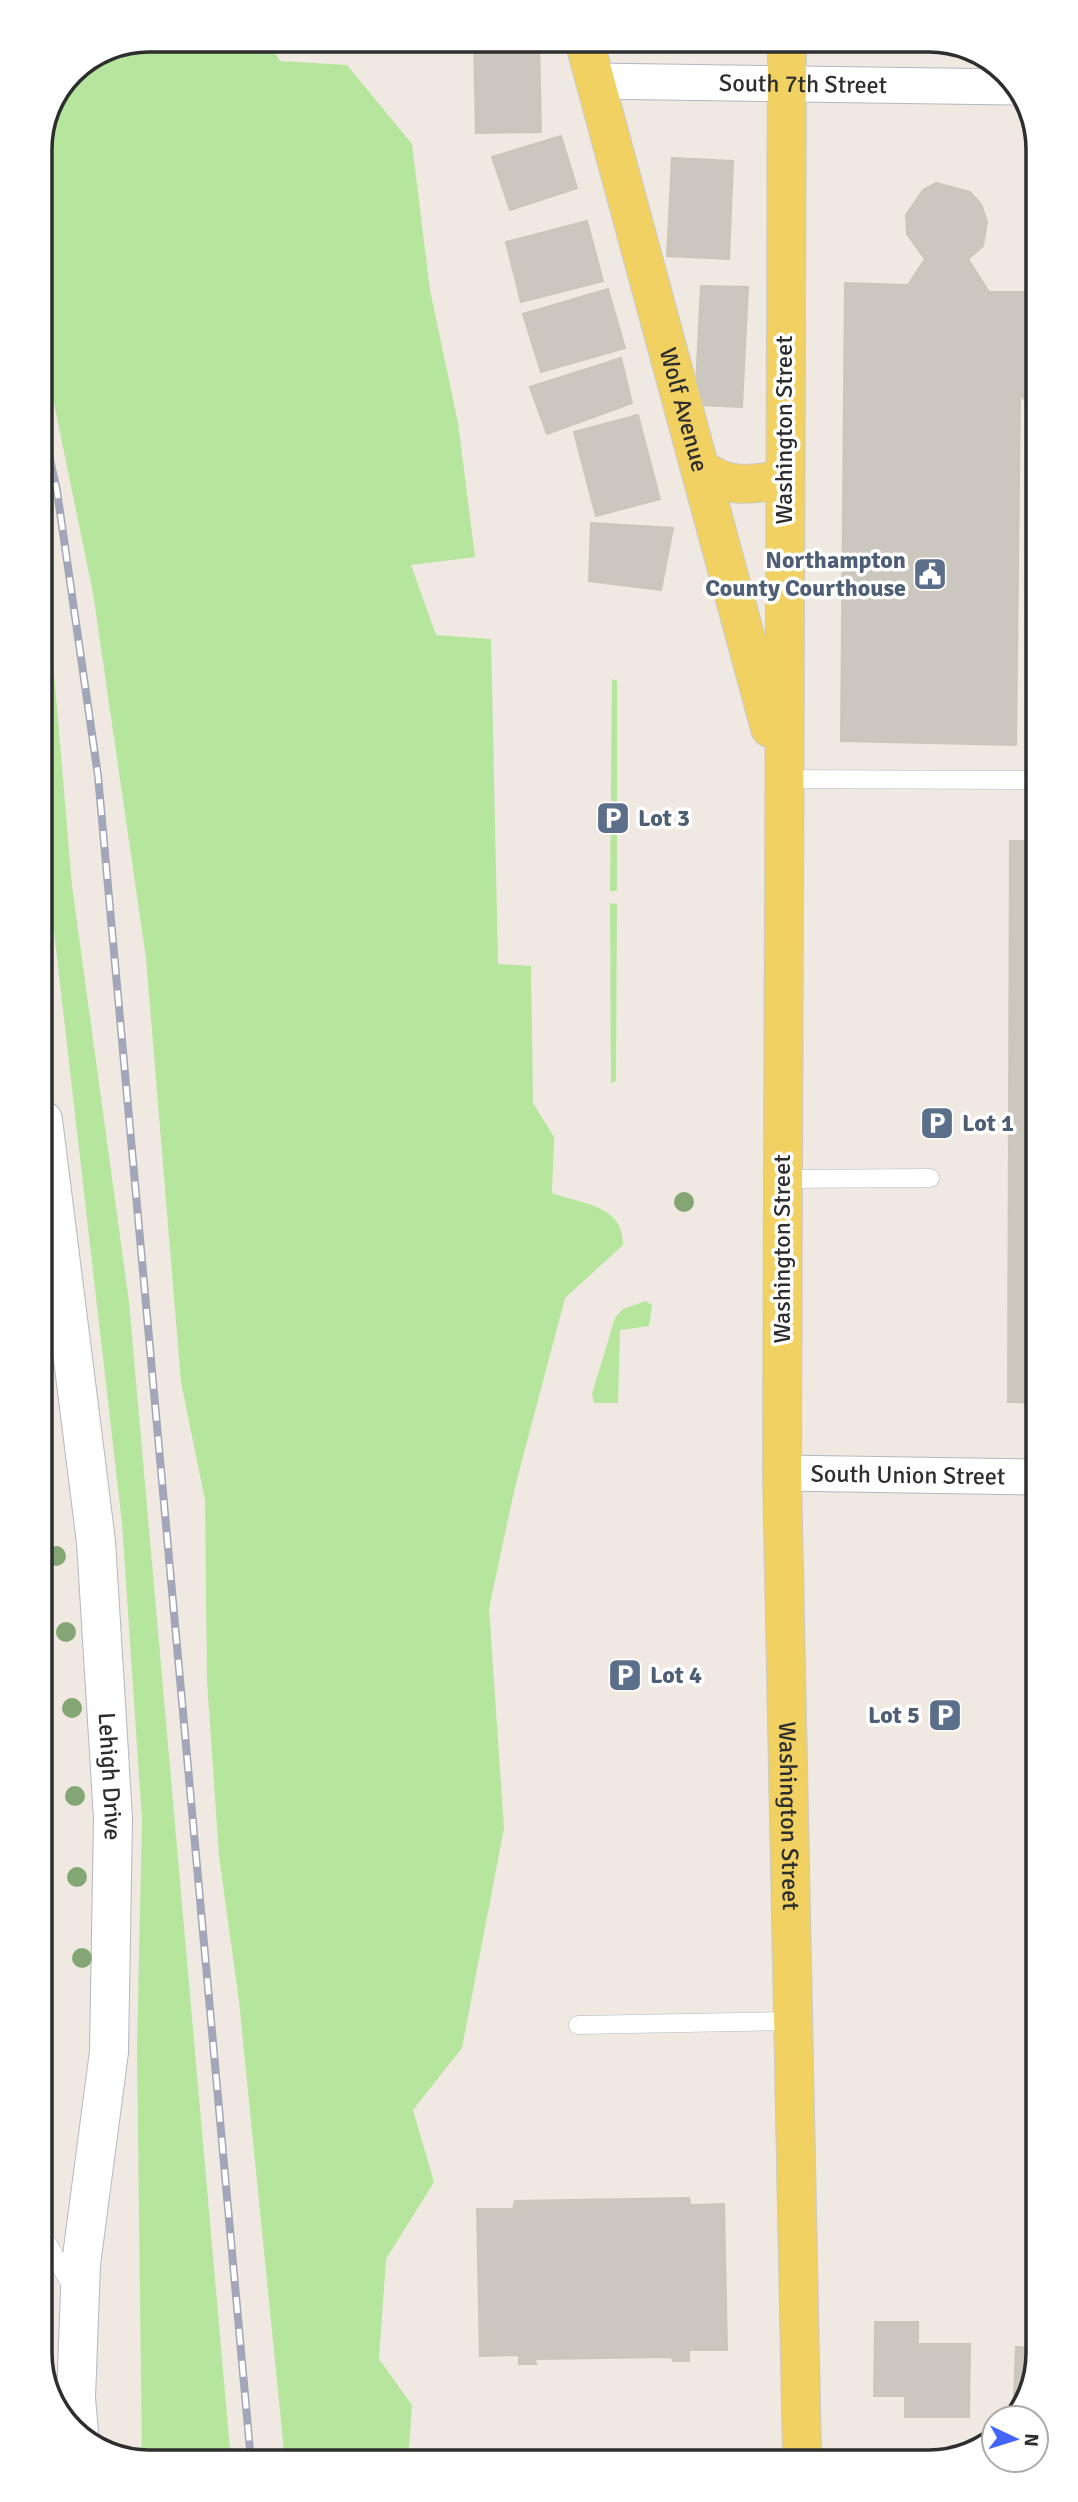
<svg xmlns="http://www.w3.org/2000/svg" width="1078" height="2502" font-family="Signika,sans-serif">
	<rect width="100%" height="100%" fill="#efe9e1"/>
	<g fill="#b6e59e">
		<path d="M150 40H267L280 61 347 65 412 144 430 290 458 423 475 557 411 565 436 635 491 639 498 964 531 966 533 1103 554 1137 552 1193C582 1204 624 1205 623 1245L565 1298 515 1487 489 1608 504 1828 462 2048 413 2110 434 2182 386 2259 379 2359 412 2405 408 2460 285 2461 239 2001 219 1856 207 1680 205 1500 181 1382 146 958 93 593 41 340 40 143 73 72Z"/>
		<path d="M42 581 50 625 72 886 129 1302 231 2461H142L137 2048 142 1820 122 1523 42 827Z"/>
		<path d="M612 679 617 681V891H610Z"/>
		<path d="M610 903 617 904 616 1081 611 1083Z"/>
		<path d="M646 1301 652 1305 649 1326 620 1330 618 1403H594L592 1394 615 1318 623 1309Z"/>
	</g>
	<g fill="#cbc7bf" stroke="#cbc5ba" stroke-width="2">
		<path d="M474 40H539L541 132 476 133Z"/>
		<path d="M561 136 577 188 510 210 492 157Z"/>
		<path d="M672 158 733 161 729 259 667 256Z"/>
		<path d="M936 183 970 192 981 204 987 221 983 246 968 259 989 292H1033V408L1020 395 1016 745 841 741 845 283 908 285 925 259 907 234 906 215 923 190Z"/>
		<path d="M587 221 603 281 521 302 506 242Z"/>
		<path d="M701 286 748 287 742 407 695 405Z"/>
		<path d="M608 289 625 348 541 372 523 314Z"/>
		<path d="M621 358 632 403 547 434 530 387Z"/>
		<path d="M638 415 660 499 596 516 574 432Z"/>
		<path d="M591 523 673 528 661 590 589 581Z"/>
		<path d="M1010 841H1034L1035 1403 1008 1402Z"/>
		<path d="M689 2198 690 2205 724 2204 727 2350H689V2361H673L672 2357 535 2359 536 2364H519V2355L480 2356 477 2209H513L515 2201Z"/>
		<path d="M875 2322H918V2344H970L969 2417H905V2396H874Z"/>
		<path d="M1016 2347 1038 2348V2353L1016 2418H1013Z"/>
	</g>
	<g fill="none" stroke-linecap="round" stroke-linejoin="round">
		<g stroke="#b4b7c1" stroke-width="19">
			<g id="service">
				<path d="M783 779 1034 780"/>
				<path d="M782 1179 930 1178"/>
				<path d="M578 2025 793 2021"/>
				<path d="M46 2241 74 2290"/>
			</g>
		</g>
		<g stroke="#b4b7c1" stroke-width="37">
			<g id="minor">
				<path id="s1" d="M595 81 1012 87"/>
				<path id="s2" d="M782 1473 1036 1477"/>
			</g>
		</g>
		<g stroke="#b4b7c1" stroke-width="40">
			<g id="tertiary">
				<path id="s3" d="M43 1120 96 1542 113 1818 109 2052 81 2264 76 2398 79 2433"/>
			</g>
		</g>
		<g stroke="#c9c9c9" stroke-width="40">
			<g id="primary">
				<path id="s4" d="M584 40 770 728"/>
				<path id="s5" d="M787 40 782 1473 802 2457"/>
				<path d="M701 469C732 490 748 484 783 480"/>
			</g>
		</g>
		<use href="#service" stroke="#fff" stroke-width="18"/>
		<use href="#minor" stroke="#fff" stroke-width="35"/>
		<use href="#tertiary" stroke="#fff" stroke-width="38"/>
		<use href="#primary" stroke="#f2d163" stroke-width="38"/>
		<g stroke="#a3a6b8" stroke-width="8">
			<path id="rail" d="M41 420 57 491 98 776 251 2461"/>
		</g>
		<use href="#rail" stroke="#fff" stroke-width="5" stroke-dasharray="16" stroke-linecap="butt"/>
	</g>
	<g fill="#84a574">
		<circle cx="684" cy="1202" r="10"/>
		<circle cx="56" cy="1556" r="10"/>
		<circle cx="66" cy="1632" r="10"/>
		<circle cx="72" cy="1708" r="10"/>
		<circle cx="75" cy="1796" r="10"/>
		<circle cx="77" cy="1877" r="10"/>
		<circle cx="82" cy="1958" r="10"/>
	</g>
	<defs>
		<g id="civic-square" transform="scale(1.75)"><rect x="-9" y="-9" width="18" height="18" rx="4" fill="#5c6f8a" stroke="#fff"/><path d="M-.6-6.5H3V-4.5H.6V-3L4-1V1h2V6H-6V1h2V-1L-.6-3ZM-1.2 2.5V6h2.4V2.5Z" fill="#fff"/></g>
		<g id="parking-square" transform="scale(1.75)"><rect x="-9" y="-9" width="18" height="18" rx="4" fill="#5c6f8a" stroke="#fff"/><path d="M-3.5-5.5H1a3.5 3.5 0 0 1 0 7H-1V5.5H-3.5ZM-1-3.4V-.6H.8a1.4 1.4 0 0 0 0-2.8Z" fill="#fff"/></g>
	</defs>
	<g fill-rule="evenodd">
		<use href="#civic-square" x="930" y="574"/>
		<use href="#parking-square" x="613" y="818"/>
		<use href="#parking-square" x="937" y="1123"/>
		<use href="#parking-square" x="625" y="1675"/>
		<use href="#parking-square" x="945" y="1715"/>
	</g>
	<g text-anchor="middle" stroke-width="7" stroke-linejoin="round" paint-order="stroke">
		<g font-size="24" fill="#2e2e2e" stroke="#fff">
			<text dy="8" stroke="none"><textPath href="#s1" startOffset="208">South 7th Street</textPath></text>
			<text dy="8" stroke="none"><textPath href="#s4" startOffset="383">Wolf Avenue</textPath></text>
			<text transform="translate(784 430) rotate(-90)" y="8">Washington Street</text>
			<text transform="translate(782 1249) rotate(-90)" y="8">Washington Street</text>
			<text dy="8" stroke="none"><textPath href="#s2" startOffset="126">South Union Street</textPath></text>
			<text dy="8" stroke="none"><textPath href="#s3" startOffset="660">Lehigh Drive</textPath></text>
			<text dy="8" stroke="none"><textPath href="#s5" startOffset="1776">Washington Street</textPath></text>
		</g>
		<g font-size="24" font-weight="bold" fill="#4e5e75" stroke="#fff" text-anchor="start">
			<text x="906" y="568" text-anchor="end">Northampton<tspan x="906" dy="28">County Courthouse</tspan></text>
			<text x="638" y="826">Lot 3</text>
			<text x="962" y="1131">Lot 1</text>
			<text x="650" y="1683">Lot 4</text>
			<text x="920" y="1723" text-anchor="end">Lot 5</text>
		</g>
	</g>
	<path d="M0 0H1078V2502H0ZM149 52H929A97 97 0 0 1 1026 149V2353A97 97 0 0 1 929 2450H149A97 97 0 0 1 52 2353V149A97 97 0 0 1 149 52Z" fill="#fff" fill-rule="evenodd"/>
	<path fill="none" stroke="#2e2e2e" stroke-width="3.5" d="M149 52H929A97 97 0 0 1 1026 149V2353A97 97 0 0 1 929 2450H149A97 97 0 0 1 52 2353V149A97 97 0 0 1 149 52Z"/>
	<g transform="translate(1015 2439) rotate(94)"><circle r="33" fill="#ffffff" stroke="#ababab" stroke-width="2"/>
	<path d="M0-5L12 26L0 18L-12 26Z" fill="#4264fb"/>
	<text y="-10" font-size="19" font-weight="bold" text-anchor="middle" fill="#2e2e2e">N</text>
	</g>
</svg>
